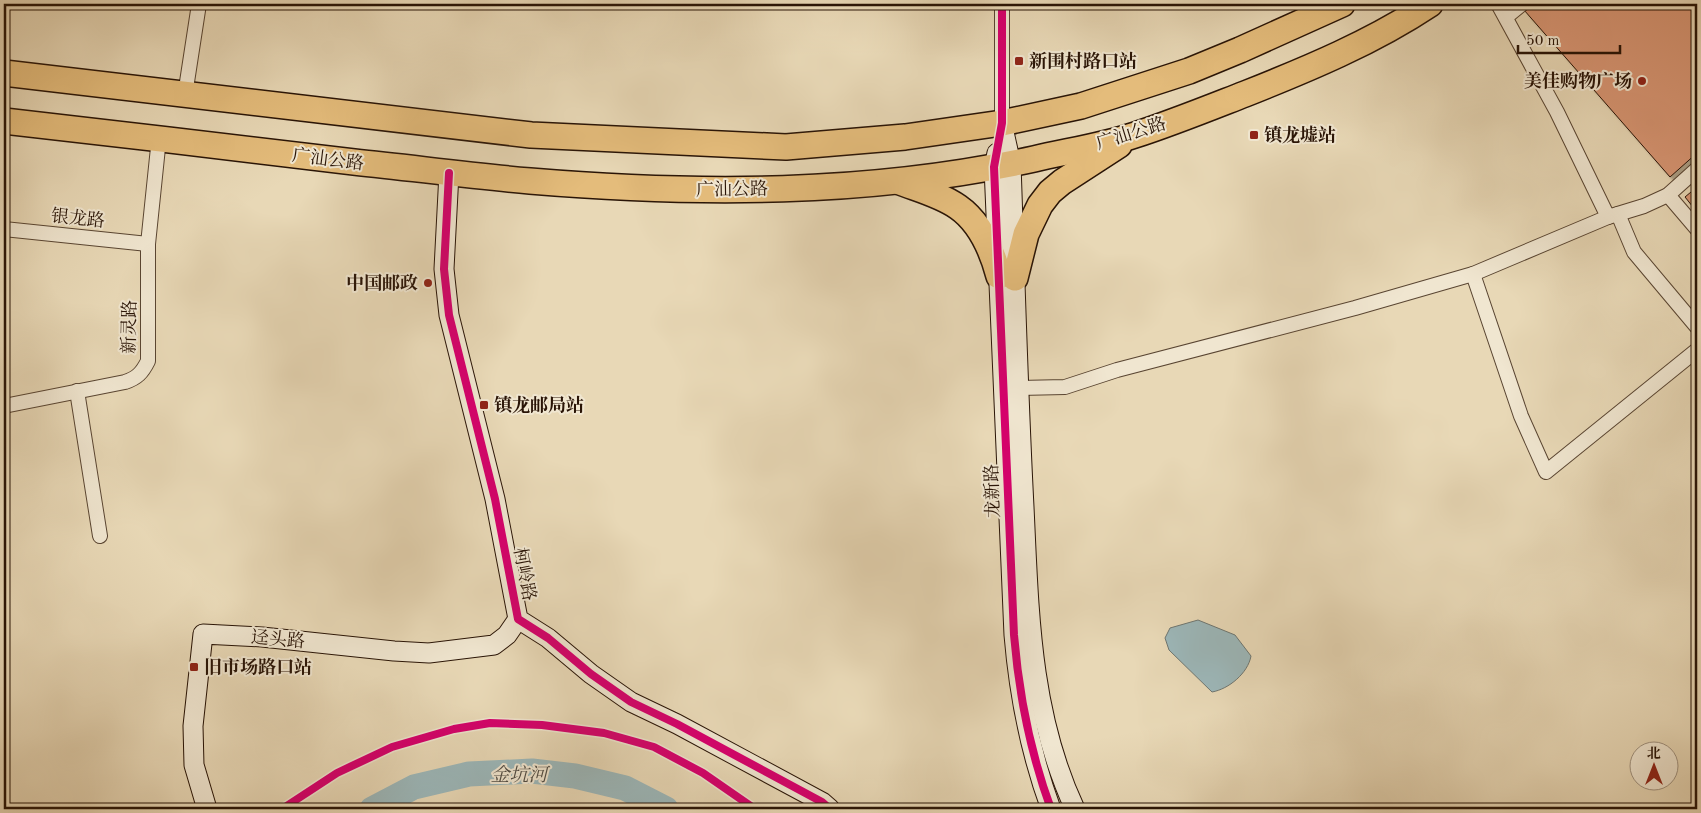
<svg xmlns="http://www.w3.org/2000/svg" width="1701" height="813" font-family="'Old Standard TT','Noto Serif SC',serif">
	<defs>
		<filter id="shadow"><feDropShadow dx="4.5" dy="4.5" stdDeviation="1" flood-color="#0004"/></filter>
	</defs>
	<rect width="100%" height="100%" fill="#e8d8b6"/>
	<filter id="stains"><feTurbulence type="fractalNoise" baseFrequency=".004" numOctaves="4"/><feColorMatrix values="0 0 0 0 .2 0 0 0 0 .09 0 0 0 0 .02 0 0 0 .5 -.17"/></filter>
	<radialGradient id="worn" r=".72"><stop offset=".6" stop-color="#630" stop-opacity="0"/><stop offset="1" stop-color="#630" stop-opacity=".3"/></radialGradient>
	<path fill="#9cb7b9" stroke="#6e7671" d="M1198 620 1235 635 1251 656C1248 673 1229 689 1212 692L1169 650 1165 638 1170 628Z"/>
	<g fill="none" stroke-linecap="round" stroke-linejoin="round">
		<path stroke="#9cb7b9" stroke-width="25" d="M372 809 414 787 469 774 532 771 575 776 625 788 666 809"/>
	</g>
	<g fill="#d79573" stroke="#291406" filter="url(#shadow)">
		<path d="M1532 4H1697V153L1670 177 1524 10Z"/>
		<path d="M1697 187V212L1685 197Z"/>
	</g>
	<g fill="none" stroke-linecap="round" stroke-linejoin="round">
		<g stroke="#594532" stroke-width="16">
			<g id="street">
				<path d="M1002 4V123"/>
				<path d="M1498 4 1557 112 1608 217 1644 206 1668 195 1697 169"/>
				<path d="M1506 17 1522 4"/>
				<path d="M185 95 199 4"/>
				<path d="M1668 195 1697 229"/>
				<path d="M1618 214 1634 252 1697 327"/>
				<path d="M4 229 148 244"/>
				<path d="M1473 274 1521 416 1546 472 1697 350"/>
				<path d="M1019 388 1065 387 1117 370 1355 308 1473 274 1608 217"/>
				<path d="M77 391 100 536"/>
				<path d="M4 406 125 382C137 378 142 373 148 361V244L159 138"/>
			</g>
		</g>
		<g stroke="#291406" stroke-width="21">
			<g id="secondary">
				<path d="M1002 123 1011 164C1015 278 1018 392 1024 507 1029 611 1030 713 1075 809"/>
				<path d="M997 153 994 167 1014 635C1019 695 1030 752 1051 809"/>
				<path d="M449 173 444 269 449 315 495 499 518 619 548 638 591 674 631 702 677 724 822 802 830 809"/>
				<path d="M207 809 194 765 193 726 203 634 262 637 394 651 429 653 494 645 507 635 518 619"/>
			</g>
		</g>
		<g stroke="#291406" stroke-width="28">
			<g id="highway">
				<path d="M4 73 531 135 786 147 905 137 1002 123 1081 106 1189 71 1240 50 1342 4"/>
				<path d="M4 121C121 134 237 148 354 162 413 168 471 176 530 181 698 195 869 195 1034 159 1068 151 1102 146 1135 135 1172 123 1209 108 1245 94 1308 69 1373 42 1430 4"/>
				<path d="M900 182C918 189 941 195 958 207 981 223 992 250 999 276"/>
				<path d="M1015 278 1026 234 1040 205 1050 192 1062 182 1119 145"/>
			</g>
		</g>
		<use href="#street" stroke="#f0e6d0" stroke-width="14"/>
		<use href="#secondary" stroke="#f0e6d0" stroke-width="19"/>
		<use href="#highway" stroke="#e4bc7b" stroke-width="25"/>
		<g stroke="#f0e6d0" stroke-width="11">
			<g id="cycleway">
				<path d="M1002 4V123L994 167 1014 635C1019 695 1030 752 1051 809"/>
				<path d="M449 173 444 269 449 315 495 499 518 619 548 638 591 674 631 702 677 724 822 802 830 809"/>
				<path d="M282 809 337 773 392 747 454 729 490 723 542 725 604 733 654 747 703 773 755 809"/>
			</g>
		</g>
		<use href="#cycleway" stroke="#d6006c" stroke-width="8"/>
	</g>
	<g fill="#8f2418" stroke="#f0e6d0" stroke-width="2">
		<rect x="1014" y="56" width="10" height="10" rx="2.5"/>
		<circle cx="1642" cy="81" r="5"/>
		<rect x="1249" y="130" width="10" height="10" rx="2.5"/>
		<circle cx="428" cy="283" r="5"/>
		<rect x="479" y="400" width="10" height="10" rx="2.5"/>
		<rect x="189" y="662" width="10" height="10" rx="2.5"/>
	</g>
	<g text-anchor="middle" stroke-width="4" stroke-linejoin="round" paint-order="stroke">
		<g font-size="18" font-weight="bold" fill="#291406" stroke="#f0e6d0" text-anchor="start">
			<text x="1029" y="67">新围村路口站</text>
			<text x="1632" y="87" text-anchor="end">美佳购物广场</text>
			<text x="1264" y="141">镇龙墟站</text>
			<text x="418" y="289" text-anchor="end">中国邮政</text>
			<text x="494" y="411">镇龙邮局站</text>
			<text x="204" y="673">旧市场路口站</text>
		</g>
		<g font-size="18" fill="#291406" stroke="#f0e6d0">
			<text transform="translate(1131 133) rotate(-17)" y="6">广汕公路</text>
			<text transform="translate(328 159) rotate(7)" y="6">广汕公路</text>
			<text transform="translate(732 189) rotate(-1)" y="6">广汕公路</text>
			<text transform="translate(78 218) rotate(6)" y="6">银龙路</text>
			<text transform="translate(129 327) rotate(-89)" y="6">新灵路</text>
			<text transform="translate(992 491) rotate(-92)" y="6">龙新路</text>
			<text transform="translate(525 574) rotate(79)" y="6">柯岭路</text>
			<text transform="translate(278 639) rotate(5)" y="6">迳头路</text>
		</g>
		<g font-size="19" font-style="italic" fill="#514d45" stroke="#f0e6d0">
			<text x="519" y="781">金坑河</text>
		</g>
	</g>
	<rect width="1701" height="813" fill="none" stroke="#e8d8b6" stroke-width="20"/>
	<rect x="5" y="5" width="1691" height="803" fill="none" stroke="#291406" stroke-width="2.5"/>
	<rect x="10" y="10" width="1681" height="793" fill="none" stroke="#291406"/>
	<g transform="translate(1654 766)"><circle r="24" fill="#f0e6d0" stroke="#a0927f"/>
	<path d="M0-4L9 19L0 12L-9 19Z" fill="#8f2418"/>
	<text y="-8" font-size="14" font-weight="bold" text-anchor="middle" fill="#291406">北</text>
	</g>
	<path d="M1518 45v8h102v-8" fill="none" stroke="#291406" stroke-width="2.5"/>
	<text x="1526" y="45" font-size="15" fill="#291406" stroke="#f0e6d0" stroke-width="4" paint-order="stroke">50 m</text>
	<rect width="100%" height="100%" filter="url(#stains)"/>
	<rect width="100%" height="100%" fill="url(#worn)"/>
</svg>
